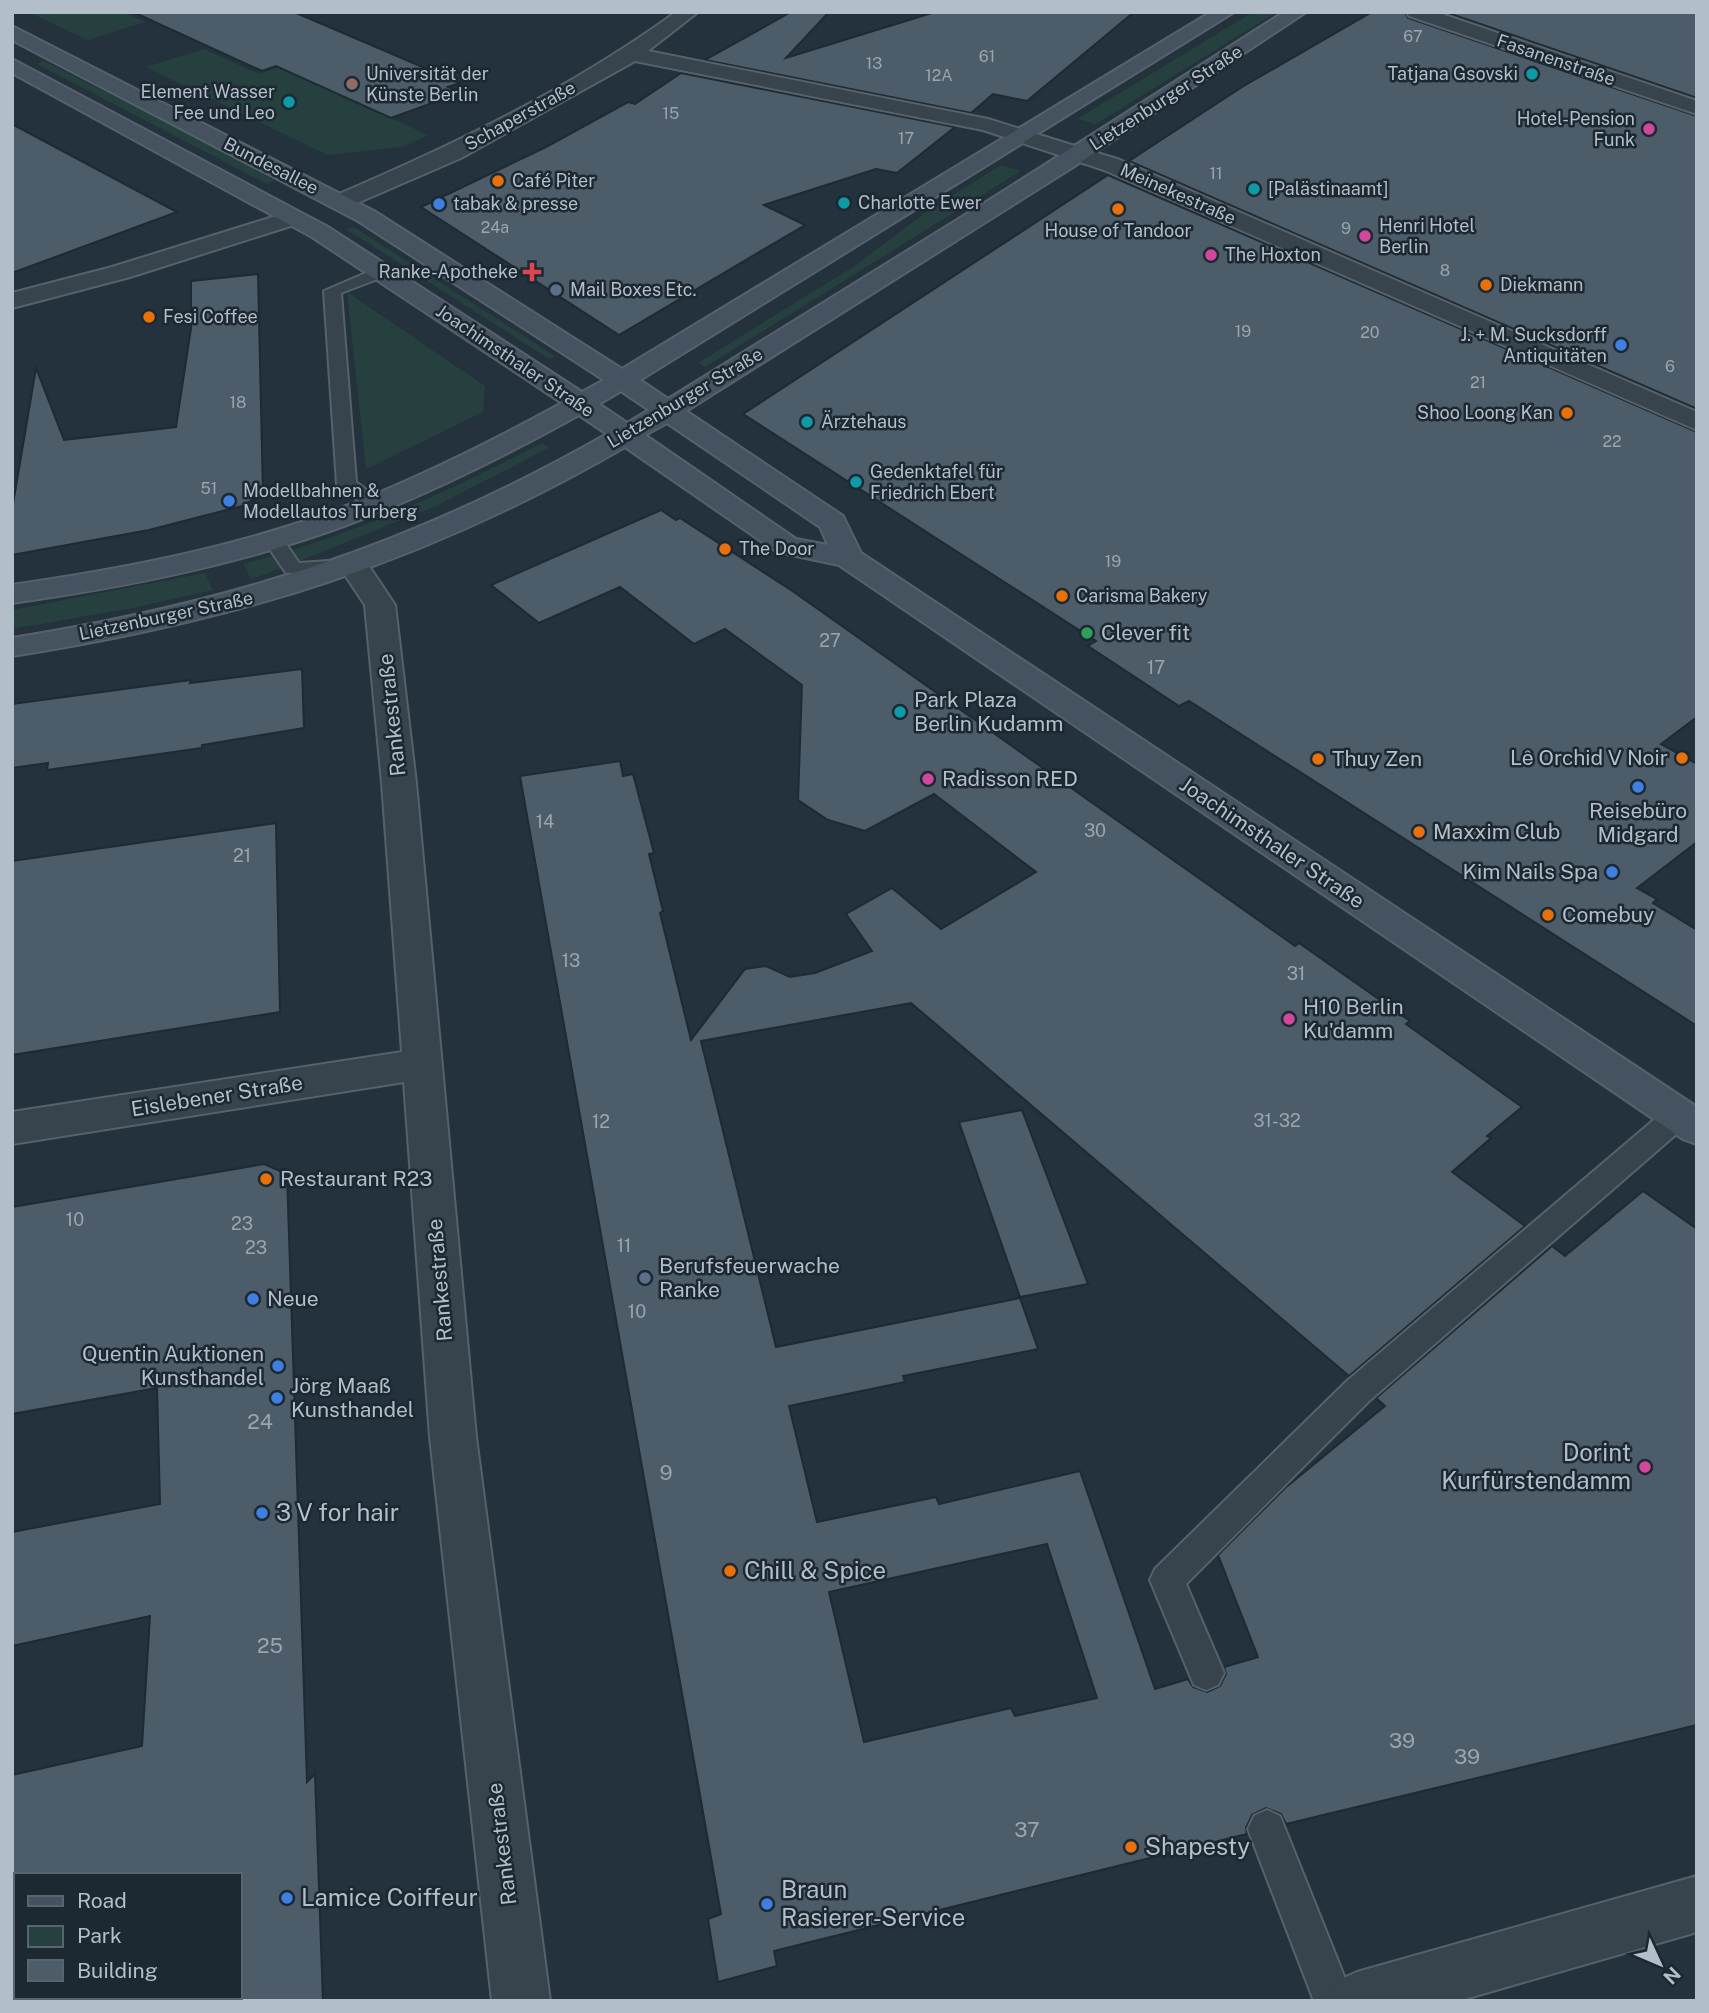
<svg xmlns="http://www.w3.org/2000/svg" width="1709" height="2013" font-family="'Public Sans',sans-serif">
	<rect width="100%" height="100%" fill="#23323d"/>
	<g fill="#26403f">
		<path d="M28 12H124L145 22 88 40Z"/>
		<path d="M1253 12H1277L1096 124 1077 119Z"/>
		<path d="M204 49 259 74 279 67 428 135 402 147 327 155 146 67Z"/>
		<path d="M44 61 225 152 275 181 267 184 37 64Z"/>
		<path d="M1001 165 1021 171 705 367 698 363 853 267 926 212Z"/>
		<path d="M354 227 555 356 549 359 346 229Z"/>
		<path d="M347 292 485 386 483 412 366 469Z"/>
		<path d="M542 443 549 448 438 505 277 570 251 579 243 564C348 537 446 493 542 443Z"/>
		<path d="M205 573 213 590 128 609 12 629V610Z"/>
	</g>
	<g fill="#4c5c69" stroke="#1e2a34" stroke-width="2" fill-rule="evenodd">
		<path d="M133 12H294L460 83 448 87 460 93 391 118 276 66 262 71Z"/>
		<path d="M791 12H829L786 58 935 12H1134L1027 101 993 94 971 113 705 60Z"/>
		<path d="M1372 12H1405L1408 18 1697 116V409L1129 161 1242 87Z"/>
		<path d="M1445 12H1697V98Z"/>
		<path d="M681 73 955 127 897 173 876 169 764 205 805 225 619 335 421 207 546 147 628 102 635 104Z"/>
		<path d="M12 124 177 212 12 273Z"/>
		<path d="M1108 175 1697 432V717L1661 744 1697 764V842L1637 888 1657 899 1653 903 1697 930V1026L1189 701 1179 706 1088 646 1096 641 743 414Z"/>
		<path d="M258 274 263 494 242 506 149 530 12 555V510L36 368 64 440 176 427 191 328V281Z"/>
		<path d="M661 510 676 520 680 518 791 590 1295 946 1299 943 1410 1021 1406 1024 1522 1107 1487 1136 1491 1138 1452 1172 1525 1226 1349 1376 911 1003 701 1041 776 1347 1020 1298 1038 1349 903 1376 905 1382 789 1406 817 1522 936 1497 939 1504 1080 1471 1155 1689 1188 1679 1193 1687 1207 1692 1220 1686 1226 1674 1224 1667 1258 1657 1218 1555 1285 1488 1385 1406 1376 1398 1552 1246 1565 1256 1643 1191 1697 1229V1725L1286 1824 1281 1814 1266 1808 1252 1815 1246 1828 1247 1834 774 1951 777 1966 718 1982 708 1919 721 1914 520 776 620 761 623 776 633 774 654 853 649 854 663 911 660 913 691 1040 745 969 766 966 790 977 815 973 872 951 846 914 892 888 941 929 1036 872 934 794 865 831 828 820 798 800 802 685 725 629 694 644 620 587 539 623 491 585ZM1047 1544 1097 1698 1015 1716 1011 1708 864 1742 829 1592Z"/>
		<path d="M302 669 304 728 202 745V748L47 770 48 763 12 768V704L191 680 190 683Z"/>
		<path d="M276 823 280 1012 12 1055V861Z"/>
		<path d="M1022 1110 1088 1284 1020 1297 959 1122Z"/>
		<path d="M264 1164 287 1174 307 1782 315 1774 323 2001H240V1875H12V1775L142 1746 150 1616 12 1646V1532L160 1504 157 1388 12 1414V1207Z"/>
	</g>
	<g fill="none" stroke-linecap="round" stroke-linejoin="round">
		<g stroke="#55616b" stroke-width="4">
			<g id="service">
				<path d="M382 266 388 267V275L341 293 356 482 385 504 375 510 368 508 337 484 324 291Z"/>
				<path d="M273 533 280 535 299 563 343 560 353 566 343 572 286 573 263 539Z"/>
				<path d="M1679 1104 1689 1107 1693 1115 1689 1123 1369 1401 1186 1584 1224 1673 1218 1685 1206 1690 1194 1685 1150 1580 1155 1569 1347 1381 1669 1107Z"/>
				<path d="M1267 1810 1280 1816 1354 2001H1314L1248 1829 1254 1816Z"/>
			</g>
		</g>
		<g stroke="#55616b" stroke-width="4">
			<g id="minor">
				<path d="M676 12H698L648 51 988 119 1120 160 1697 412V430L1104 170 983 130 635 61 461 158 348 207H332L329 202 332 197C452 146 570 89 676 12Z"/>
				<path d="M1407 12H1436L1697 101V114L1409 16Z"/>
				<path d="M292 211 300 213 304 218 300 223 130 277 12 308V293L112 267Z"/>
				<path d="M354 557 365 560 395 605 416 783 476 1437 550 2001H492L430 1437 404 1082 12 1144V1112L402 1052 382 783 365 605 339 566 343 560Z"/>
				<path d="M1697 1876V1932L1458 2001H1328L1337 1981 1357 1972Z"/>
			</g>
		</g>
		<g stroke="#55616b" stroke-width="4">
			<path id="secondary" d="M1211 12H1234L640 380 668 399 999 194 1284 12H1306L1073 167 686 411 843 516 861 553 1697 1107V1144L1683 1139 839 565 777 552 625 447C426 562 239 621 12 656V638C233 603 412 545 607 434L579 415C503 457 425 496 344 526 237 565 125 587 12 603V585C117 570 222 550 322 515 405 485 485 445 562 403L312 237 12 73V59L328 227 582 392 604 380 358 221 12 40V26L374 211 622 369ZM621 391 649 410 627 423 599 404ZM667 423 820 527 828 545 796 539 645 435Z"/>
		</g>
		<use href="#service" fill="#37434d" fill-rule="evenodd"/>
		<use href="#minor" fill="#37434d" fill-rule="evenodd"/>
		<use href="#secondary" fill="#455360" fill-rule="evenodd"/>
	</g>
	<g fill="#0f9aa8" stroke="#1c2832" stroke-width="2.5">
		<circle cx="1532" cy="74" r="7"/>
		<circle cx="289" cy="102" r="7"/>
		<circle cx="1254" cy="189" r="7"/>
		<circle cx="844" cy="203" r="7"/>
		<circle cx="807" cy="422" r="7"/>
		<circle cx="856" cy="482" r="7"/>
		<circle cx="900" cy="712" r="7"/>
	</g>
	<circle fill="#8d6e63" stroke="#1c2832" stroke-width="2.5" cx="352" cy="84" r="7"/>
	<g fill="#d1479c" stroke="#1c2832" stroke-width="2.5">
		<circle cx="1649" cy="129" r="7"/>
		<circle cx="1365" cy="236" r="7"/>
		<circle cx="1211" cy="255" r="7"/>
		<circle cx="928" cy="779" r="7"/>
		<circle cx="1289" cy="1019" r="7"/>
		<circle cx="1645" cy="1467" r="7"/>
	</g>
	<g fill="#e8710a" stroke="#1c2832" stroke-width="2.5">
		<circle cx="498" cy="181" r="7"/>
		<circle cx="1118" cy="209" r="7"/>
		<circle cx="1486" cy="285" r="7"/>
		<circle cx="149" cy="317" r="7"/>
		<circle cx="1567" cy="413" r="7"/>
		<circle cx="725" cy="549" r="7"/>
		<circle cx="1062" cy="596" r="7"/>
		<circle cx="1682" cy="758" r="7"/>
		<circle cx="1318" cy="759" r="7"/>
		<circle cx="1419" cy="832" r="7"/>
		<circle cx="1548" cy="915" r="7"/>
		<circle cx="266" cy="1179" r="7"/>
		<circle cx="730" cy="1571" r="7"/>
		<circle cx="1131" cy="1847" r="7"/>
	</g>
	<g fill="#3f7fe0" stroke="#1c2832" stroke-width="2.5">
		<circle cx="439" cy="204" r="7"/>
		<circle cx="1621" cy="345" r="7"/>
		<circle cx="229" cy="501" r="7"/>
		<circle cx="1638" cy="787" r="7"/>
		<circle cx="1612" cy="872" r="7"/>
		<circle cx="253" cy="1299" r="7"/>
		<circle cx="278" cy="1366" r="7"/>
		<circle cx="277" cy="1398" r="7"/>
		<circle cx="262" cy="1513" r="7"/>
		<circle cx="287" cy="1898" r="7"/>
		<circle cx="767" cy="1904" r="7"/>
	</g>
	<path fill="#e0444e" stroke="#1c2832" stroke-width="2.5" d="M528.5 261.5h7v7h7v7h-7v7h-7v-7h-7v-7h7z"/>
	<g fill="#5c6f8a" stroke="#1c2832" stroke-width="2.5">
		<circle cx="556" cy="290" r="7"/>
		<circle cx="645" cy="1278" r="7"/>
	</g>
	<circle fill="#2e9e5b" stroke="#1c2832" stroke-width="2.5" cx="1087" cy="633" r="7"/>
	<g text-anchor="middle" stroke-width="5" stroke-linejoin="round" paint-order="stroke">
		<g font-size="16" fill="#98a6b1">
			<text x="1413" y="42">67</text>
			<text x="987" y="62">61</text>
			<text x="874" y="69">13</text>
			<text x="939" y="81">12A</text>
			<text x="671" y="119">15</text>
			<text x="906" y="144">17</text>
			<text x="1216" y="179">11</text>
			<text x="495" y="233">24a</text>
			<text x="1346" y="234">9</text>
			<text x="1445" y="276">8</text>
			<text x="1243" y="337">19</text>
			<text x="1370" y="338">20</text>
			<text x="1670" y="372">6</text>
			<text x="1478" y="388">21</text>
			<text x="238" y="408">18</text>
			<text x="1612" y="447">22</text>
			<text x="209" y="494">51</text>
			<text x="1113" y="567">19</text>
		</g>
		<g font-size="18" fill="#b2bec9" stroke="#1c2832">
			<text transform="translate(1556 60) rotate(19)" y="6">Fasanenstraße</text>
			<text transform="translate(1166 98) rotate(-33)" y="6">Lietzenburger Straße</text>
			<text transform="translate(520 116) rotate(-29)" y="6">Schaperstraße</text>
			<text transform="translate(271 166) rotate(27)" y="6">Bundesallee</text>
			<text transform="translate(1178 194) rotate(24)" y="6">Meinekestraße</text>
			<text transform="translate(515 361) rotate(34)" y="6">Joachimsthaler Straße</text>
			<text transform="translate(685 398) rotate(-31)" y="6">Lietzenburger Straße</text>
			<text transform="translate(166 616) rotate(-12)" y="6">Lietzenburger Straße</text>
		</g>
		<g font-size="18" fill="#b2bec9" stroke="#1c2832" text-anchor="start">
			<text x="366" y="80">Universität der<tspan x="366" dy="21">Künste Berlin</tspan></text>
			<text x="1518" y="80" text-anchor="end">Tatjana Gsovski</text>
			<text x="275" y="98" text-anchor="end">Element Wasser<tspan x="275" dy="21">Fee und Leo</tspan></text>
			<text x="1635" y="125" text-anchor="end">Hotel-Pension<tspan x="1635" dy="21">Funk</tspan></text>
			<text x="512" y="187">Café Piter</text>
			<text x="1268" y="195">[Palästinaamt]</text>
			<text x="858" y="209">Charlotte Ewer</text>
			<text x="453" y="210">tabak &amp; presse</text>
			<text x="1379" y="232">Henri Hotel<tspan x="1379" dy="21">Berlin</tspan></text>
			<text x="1118" y="237" text-anchor="middle">House of Tandoor</text>
			<text x="1225" y="261">The Hoxton</text>
			<text x="518" y="278" text-anchor="end">Ranke-Apotheke</text>
			<text x="1500" y="291">Diekmann</text>
			<text x="570" y="296">Mail Boxes Etc.</text>
			<text x="163" y="323">Fesi Coffee</text>
			<text x="1607" y="341" text-anchor="end">J. + M. Sucksdorff<tspan x="1607" dy="21">Antiquitäten</tspan></text>
			<text x="1553" y="419" text-anchor="end">Shoo Loong Kan</text>
			<text x="821" y="428">Ärztehaus</text>
			<text x="870" y="478">Gedenktafel für<tspan x="870" dy="21">Friedrich Ebert</tspan></text>
			<text x="243" y="497">Modellbahnen &amp;<tspan x="243" dy="21">Modellautos Turberg</tspan></text>
			<text x="739" y="555">The Door</text>
			<text x="1076" y="602">Carisma Bakery</text>
		</g>
		<g font-size="18" fill="#98a6b1">
			<text x="830" y="647">27</text>
			<text x="1156" y="674">17</text>
			<text x="545" y="828">14</text>
			<text x="1095" y="837">30</text>
			<text x="242" y="862">21</text>
			<text x="571" y="967">13</text>
			<text x="1296" y="980">31</text>
			<text x="1277" y="1127">31-32</text>
			<text x="601" y="1128">12</text>
			<text x="75" y="1226">10</text>
			<text x="242" y="1230">23</text>
			<text x="624" y="1252">11</text>
			<text x="256" y="1254">23</text>
			<text x="637" y="1318">10</text>
		</g>
		<g font-size="21" fill="#b2bec9" stroke="#1c2832" text-anchor="start">
			<text x="1101" y="640">Clever fit</text>
			<text x="914" y="707">Park Plaza<tspan x="914" dy="24">Berlin Kudamm</tspan></text>
			<text x="1668" y="765" text-anchor="end">Lê Orchid V Noir</text>
			<text x="1332" y="766">Thuy Zen</text>
			<text x="942" y="786">Radisson RED</text>
			<text x="1638" y="818" text-anchor="middle">Reisebüro<tspan x="1638" dy="24">Midgard</tspan></text>
			<text x="1433" y="839">Maxxim Club</text>
			<text x="1598" y="879" text-anchor="end">Kim Nails Spa</text>
			<text x="1562" y="922">Comebuy</text>
			<text x="1303" y="1014">H10 Berlin<tspan x="1303" dy="24">Ku'damm</tspan></text>
			<text x="280" y="1186">Restaurant R23</text>
			<text x="659" y="1273">Berufsfeuerwache<tspan x="659" dy="24">Ranke</tspan></text>
			<text x="267" y="1306">Neue</text>
			<text x="264" y="1361" text-anchor="end">Quentin Auktionen<tspan x="264" dy="24">Kunsthandel</tspan></text>
			<text x="291" y="1393">Jörg Maaß<tspan x="291" dy="24">Kunsthandel</tspan></text>
		</g>
		<g font-size="21" fill="#b2bec9" stroke="#1c2832">
			<text transform="translate(392 715) rotate(-96)" y="7">Rankestraße</text>
			<text transform="translate(1272 843) rotate(34)" y="7">Joachimsthaler Straße</text>
			<text transform="translate(217 1096) rotate(-9)" y="7">Eislebener Straße</text>
			<text transform="translate(440 1280) rotate(-95)" y="7">Rankestraße</text>
			<text transform="translate(502 1844) rotate(-97)" y="7">Rankestraße</text>
		</g>
		<g font-size="21" fill="#98a6b1">
			<text x="260" y="1429">24</text>
			<text x="666" y="1480">9</text>
			<text x="270" y="1653">25</text>
			<text x="1402" y="1748">39</text>
			<text x="1467" y="1764">39</text>
			<text x="1027" y="1837">37</text>
		</g>
		<g font-size="24" fill="#b2bec9" stroke="#1c2832" text-anchor="start">
			<text x="1631" y="1461" text-anchor="end">Dorint<tspan x="1631" dy="28">Kurfürstendamm</tspan></text>
			<text x="276" y="1521">3 V for hair</text>
			<text x="744" y="1579">Chill &amp; Spice</text>
			<text x="1145" y="1855">Shapesty</text>
			<text x="781" y="1898">Braun<tspan x="781" dy="28">Rasierer-Service</tspan></text>
			<text x="301" y="1906">Lamice Coiffeur</text>
		</g>
	</g>
	<rect width="1709" height="2013" fill="none" stroke="#b2bec9" stroke-width="28"/>
	<rect x="14" y="1873" width="228" height="126" fill="#1c2832" stroke="#58646e" stroke-width="2"/>
	<rect x="28" y="1896" width="35" height="10" fill="#455360" stroke="#58646e" stroke-width="2"/>
	<text x="77" y="1908" font-size="21" fill="#b2bec9">Road</text>
	<rect x="28" y="1926" width="35" height="21" fill="#26403f" stroke="#58646e" stroke-width="2"/>
	<text x="77" y="1943" font-size="21" fill="#b2bec9">Park</text>
	<rect x="28" y="1960" width="35" height="21" fill="#4c5c69" stroke="#58646e" stroke-width="2"/>
	<text x="77" y="1978" font-size="21" fill="#b2bec9">Building</text>
	<g transform="translate(1660 1964) rotate(134)" stroke="#1c2832" stroke-width="5" paint-order="stroke">
	<path d="M0-5L12 26L0 18L-12 26Z" fill="#b2bec9"/>
	<text y="-10" font-size="19" font-weight="bold" text-anchor="middle" fill="#b2bec9">N</text>
	</g>
</svg>
